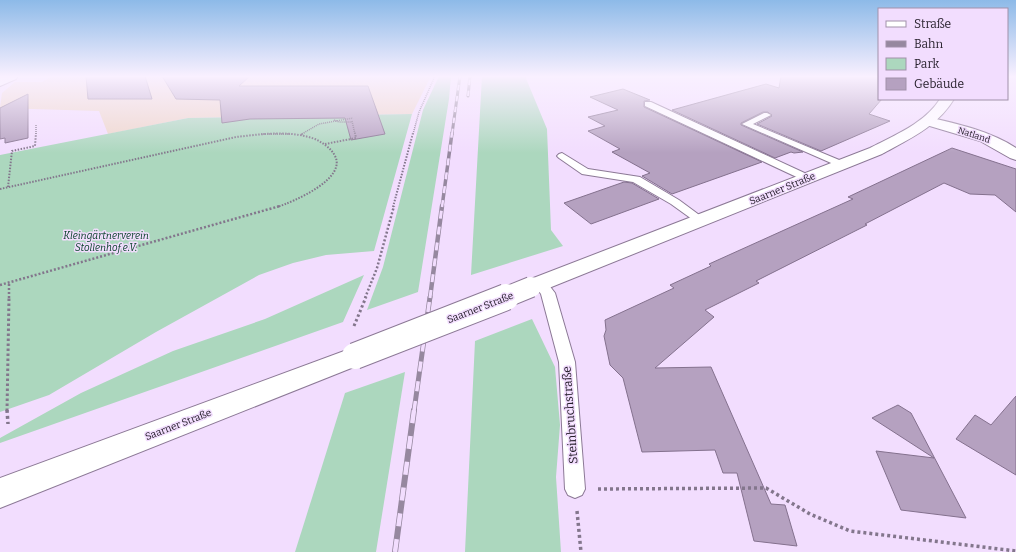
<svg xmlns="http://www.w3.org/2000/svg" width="1016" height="552" font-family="Bitter,serif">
	<rect width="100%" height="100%" fill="#f2ddfe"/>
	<path fill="#eed6cb" d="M52 76H431L412 114 188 118 108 134 99 111 0 108 2 93 15 82H42Z"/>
	<g fill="#acd7be">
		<path d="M439 76H451L449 99 418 292 367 310 383 267 423 110Z"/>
		<path d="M482 76H525L547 129 551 230 563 246 471 275Z"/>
		<path d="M412 114 374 251 326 255 293 263 259 275 156 332 49 395 0 412V155L188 118Z"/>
		<path d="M364 275 343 322 0 443V438L81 393 173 351 265 319Z"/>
		<path d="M532 319 555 367 560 425 556 477 561 552H465L475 341Z"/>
		<path d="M405 372 376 552H295L345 393Z"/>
	</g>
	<g fill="#b5a1c0" stroke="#84718e">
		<path d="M86 76H145L152 99H88Z"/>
		<path d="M162 76H250L239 86H368L385 134 351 140 345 118 250 119 222 123 220 100 176 99Z"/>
		<path d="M781 76H879V99H882L869 114 890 121 821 151 757 124 772 116 768 112H763L741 123V125L803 152 794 153 791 152 775 158 672 110 766 84 779 88Z"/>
		<path d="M623 89 650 100 644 101V107L762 162 672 194 642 176 650 173 612 152 620 149 588 131 605 126 588 117 618 110 590 97Z"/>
		<path d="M28 94V138L5 143V138L0 139V108Z"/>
		<path d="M952 148 1016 169V212L995 195 970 194 944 183 865 224 867 225 756 281 759 283 705 310 714 317 655 368 711 367 771 504 785 505 797 546 754 541 737 473H723L715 450 642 452 623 378 610 365 604 336 606 330 605 320 674 288 670 285 711 266 709 264 853 199 848 197Z"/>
		<path d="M624 182 632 183 659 199 591 224 564 203Z"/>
		<path d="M1016 396V475L956 439 975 415 991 425Z"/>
		<path d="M898 405 911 413 966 518 901 510 876 451 934 458 872 418Z"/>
	</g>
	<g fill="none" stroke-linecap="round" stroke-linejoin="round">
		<g stroke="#8c7996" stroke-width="2">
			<g id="service">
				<path d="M645 102H651L811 176 812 178 807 181 803 180 645 106Z"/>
				<path d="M764 113H767L771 115 753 124 844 162 846 164 841 167 838 166 742 124Z"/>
				<path d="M562 153 588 169 640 177 679 200 706 220 704 222H696L671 204 633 182 582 174 559 158 557 156 559 154Z"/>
				<path d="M540 279 545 280 555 293 575 362 585 489 582 495 575 498 568 495 565 489 559 362 541 294 533 283 535 280Z"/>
			</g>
		</g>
		<g stroke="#8c7996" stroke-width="2">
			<g id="minor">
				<path d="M3 76H18L16 79 0 86V77Z"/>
				<path d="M928 117C958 124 990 131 1016 148V160L1010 158 980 141 923 124 921 121 923 118Z"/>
			</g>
		</g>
		<g stroke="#8c7996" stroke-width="2">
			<g id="secondary">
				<path d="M940 99H954C937 127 909 139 882 154L539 292 531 294 523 292 520 287 523 282 870 148C895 135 925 123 940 99Z"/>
				<path d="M355 347 364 349 368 356 364 363 0 508V478Z"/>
			</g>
		</g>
		<g stroke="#83768c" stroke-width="1.5" stroke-dasharray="1 1" stroke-linecap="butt">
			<path d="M334 120 339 122H352"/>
			<path d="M352 121 355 134"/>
			<path d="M36 134V125"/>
			<path d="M261 134H291"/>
			<path d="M302 134 319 124 353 118"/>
			<path d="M413 134 419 112 435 76"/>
		</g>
		<g stroke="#83768c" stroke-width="2" stroke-dasharray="1.5 1.5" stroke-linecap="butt">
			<path d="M301 135 303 133"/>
			<path d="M325 144 356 138 355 133"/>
			<path d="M8 187 12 151 35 146 36 133"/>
			<path d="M0 189 236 137C262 134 290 130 315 139 323 143 331 148 335 156 347 179 293 202 277 207"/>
			<path d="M393 207 413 133"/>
		</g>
		<g stroke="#83768c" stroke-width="2.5" stroke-dasharray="2 2" stroke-linecap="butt">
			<path d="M0 285 280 206"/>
			<path d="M9 298V283"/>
			<path d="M365 298 377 268 394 206"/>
		</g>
		<g stroke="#83768c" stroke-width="3" stroke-dasharray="2.5 2.5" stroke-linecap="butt">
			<path d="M354 326 366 297"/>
			<path d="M7 411 9 297"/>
		</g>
		<g stroke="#83768c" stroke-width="3.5" stroke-dasharray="3 3" stroke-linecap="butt">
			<path d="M7 410 8 424"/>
			<path d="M598 489 766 488 810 514 850 531 1016 551"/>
			<path d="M577 511 581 552"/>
		</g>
		<use href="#service" fill="#fff" fill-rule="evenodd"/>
		<use href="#minor" fill="#fff" fill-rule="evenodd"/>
		<use href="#secondary" fill="#fff" fill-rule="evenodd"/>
		<g stroke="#96889f" stroke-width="3">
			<g id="rail-far4">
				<path d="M468 96 470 76"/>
				<path d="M452 134 460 76"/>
			</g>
		</g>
		<g stroke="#96889f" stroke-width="3.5">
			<path id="rail-far3" d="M442 207 452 133"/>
		</g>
		<g stroke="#96889f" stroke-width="4.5">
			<path id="rail-far2" d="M430 298 442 206"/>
		</g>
		<g stroke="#96889f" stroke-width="5">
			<path id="rail-far1" d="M414 411 430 297"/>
		</g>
		<g stroke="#96889f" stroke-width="6">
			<path id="rail" d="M395 552 414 410"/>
		</g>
		<use href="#rail-far4" stroke="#f2ddfe" stroke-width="2" stroke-dasharray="5.5" stroke-linecap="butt"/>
		<use href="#rail-far3" stroke="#f2ddfe" stroke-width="2.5" stroke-dasharray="7" stroke-linecap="butt"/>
		<use href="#rail-far2" stroke="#f2ddfe" stroke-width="3" stroke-dasharray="8" stroke-linecap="butt"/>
		<use href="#rail-far1" stroke="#f2ddfe" stroke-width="3.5" stroke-dasharray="10" stroke-linecap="butt"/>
		<use href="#rail" stroke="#f2ddfe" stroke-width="4.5" stroke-dasharray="13" stroke-linecap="butt"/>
		<g stroke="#8c7996" stroke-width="22" stroke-linecap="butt">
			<path id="secondary-bridge-far1" d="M504 298 531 287"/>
		</g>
		<g stroke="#8c7996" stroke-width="28" stroke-linecap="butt">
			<path id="secondary-bridge" d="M355 356 506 297"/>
		</g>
		<use href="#secondary-bridge-far1" stroke="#fff" stroke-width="20"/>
		<use href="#secondary-bridge" stroke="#fff" stroke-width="26"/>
	</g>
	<linearGradient id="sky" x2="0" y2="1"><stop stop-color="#8dbae8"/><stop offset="0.5" stop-color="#f9f0ff"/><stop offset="1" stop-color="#f9f0ff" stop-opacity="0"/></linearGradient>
	<rect width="1016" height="153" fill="url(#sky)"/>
	<g text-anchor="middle" stroke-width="3" stroke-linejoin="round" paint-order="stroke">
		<g font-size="9" fill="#27202c" stroke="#f2ddfe">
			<text transform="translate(974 135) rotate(18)" y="3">Natland</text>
		</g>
		<g font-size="10" fill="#27202c" stroke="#f2ddfe">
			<text transform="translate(782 188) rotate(-22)" y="4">Saarner Straße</text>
			<text transform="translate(480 307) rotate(-21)" y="4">Saarner Straße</text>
			<text transform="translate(178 424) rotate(-21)" y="4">Saarner Straße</text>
		</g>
		<g font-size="10" font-style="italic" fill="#003c23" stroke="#f2ddfe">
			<text x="106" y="239">Kleingärtnerverein<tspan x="106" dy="12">Stollenhof e.V.</tspan></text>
		</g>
		<g font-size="12" fill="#27202c" stroke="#f2ddfe">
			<text transform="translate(570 415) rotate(-94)" y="4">Steinbruchstraße</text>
		</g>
	</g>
	<rect x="878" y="8" width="130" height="92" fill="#f2ddfe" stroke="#a191aa"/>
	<rect x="886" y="21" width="20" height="6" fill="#ffffff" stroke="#a191aa"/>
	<text x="914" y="28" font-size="12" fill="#27202c">Straße</text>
	<rect x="886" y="41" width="20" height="6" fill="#96889f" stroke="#a191aa"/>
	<text x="914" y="48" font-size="12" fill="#27202c">Bahn</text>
	<rect x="886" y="58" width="20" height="12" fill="#acd7be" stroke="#a191aa"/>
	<text x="914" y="68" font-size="12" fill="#27202c">Park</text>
	<rect x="886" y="78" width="20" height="12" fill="#b5a1c0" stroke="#a191aa"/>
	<text x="914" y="88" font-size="12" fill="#27202c">Gebäude</text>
</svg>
